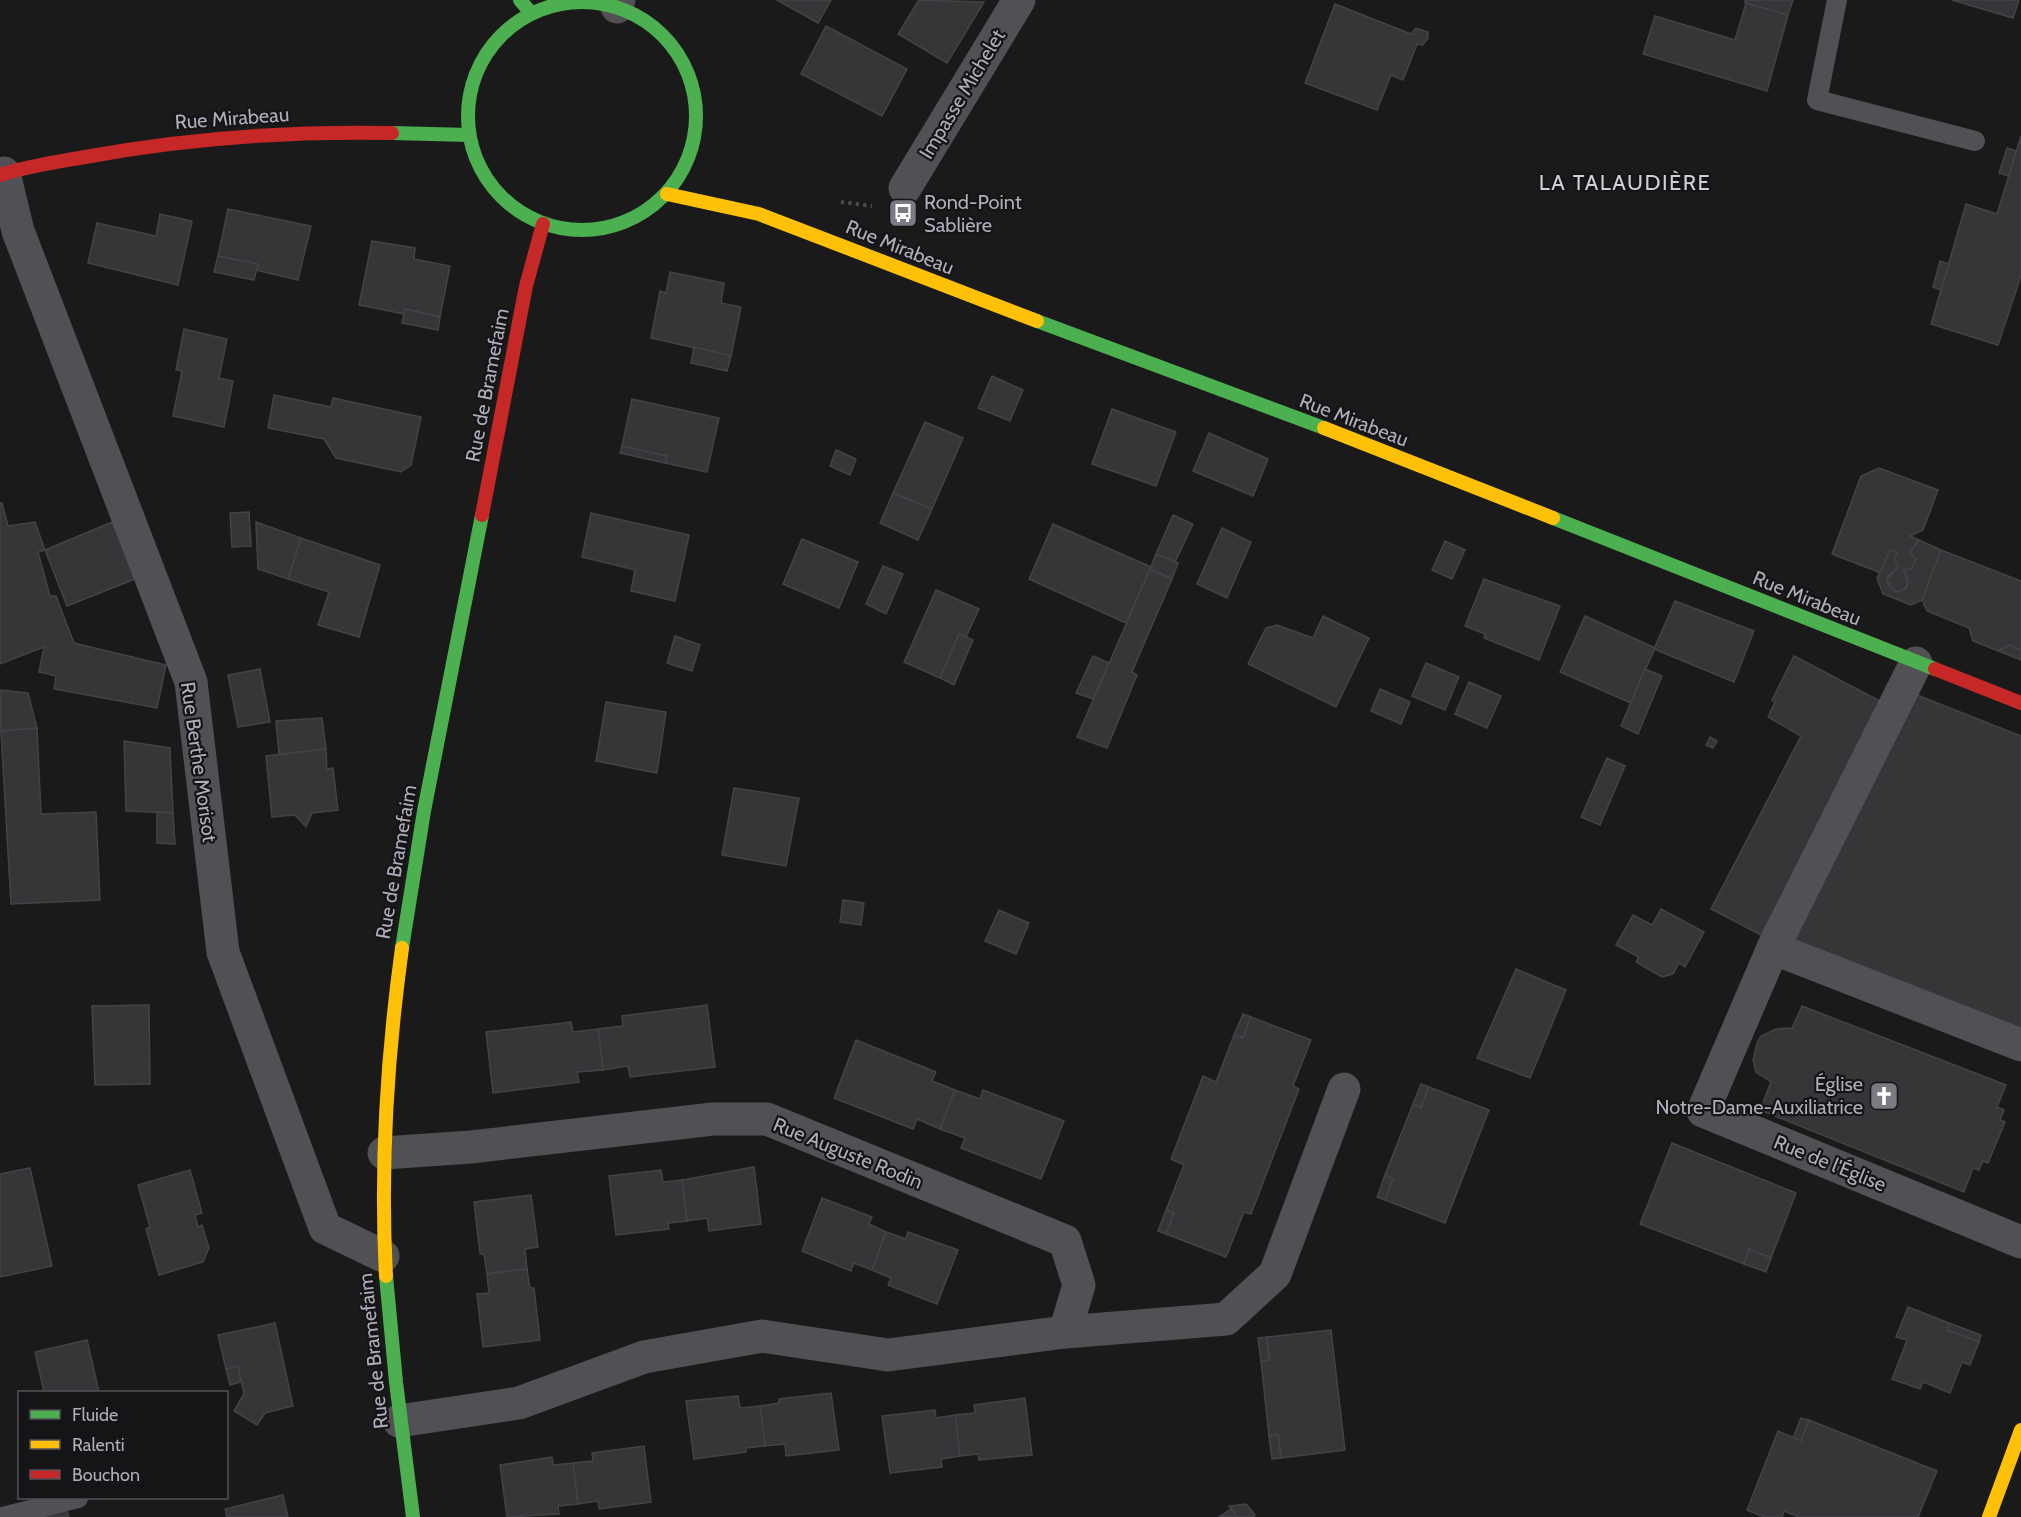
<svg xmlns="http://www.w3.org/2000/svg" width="2021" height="1517" font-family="Cabin,sans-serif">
	<rect width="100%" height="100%" fill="#1a1a1a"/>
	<g fill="#363638" stroke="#444246" stroke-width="1.5">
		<path d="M777 0H831L818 23Z"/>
		<path d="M919 0 984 2 947 63 898 34Z"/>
		<path d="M1745 0H1793L1788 15 1745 3Z"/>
		<path d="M1952 0H2019L2013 18Z"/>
		<path d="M1746 3 1788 15 1767 91 1643 54 1655 16 1735 40Z"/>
		<path d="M1335 4 1411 34 1416 28 1428 32V38L1423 45 1417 44 1403 80 1391 75 1377 110 1305 83Z"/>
		<path d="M826 26 907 69 882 116 801 74Z"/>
		<path d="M2021 136V276L1998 345 1931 324 1966 204 1997 214Z"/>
		<path d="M2007 148 2016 151 2009 176 1999 173Z"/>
		<path d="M228 209 311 226 298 280 256 270 258 264 218 256Z"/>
		<path d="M160 214 192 221 178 285 88 263 97 223 156 236Z"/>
		<path d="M372 241 415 248 414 259 450 266 440 317 405 309 404 314 359 305Z"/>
		<path d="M218 256 258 264 254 280 214 272Z"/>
		<path d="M1940 261 1949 264 1941 290 1933 287Z"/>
		<path d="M670 272 724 283 721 303 741 307 731 356 651 338 660 291 666 293Z"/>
		<path d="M405 309 440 317 438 330 402 323Z"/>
		<path d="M184 329 227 339 219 378 233 381 224 427 173 416 182 371 176 370Z"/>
		<path d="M694 347 731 356 727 371 691 363Z"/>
		<path d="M992 376 1023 390 1010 421 978 408Z"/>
		<path d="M274 395 331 407 333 398 421 417 411 465 401 472 336 458 324 439 268 428Z"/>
		<path d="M632 399 719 418 707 472 665 463 667 456 622 446Z"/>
		<path d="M1112 409 1176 432 1156 486 1092 464Z"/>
		<path d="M925 422 963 438 932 509 893 493Z"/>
		<path d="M1209 433 1268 459 1253 496 1193 471Z"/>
		<path d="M622 446 667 456 665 463 620 453Z"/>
		<path d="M836 450 856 459 850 475 830 466Z"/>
		<path d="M1879 468 1938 490 1923 530 1910 536 1919 540 1910 552 1916 560 1911 569 1904 570 1908 585 1900 592 1893 591 1887 579 1898 567 1895 559 1897 552 1890 550 1881 573 1832 554 1861 476Z"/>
		<path d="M893 493 932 509 918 540 880 523Z"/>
		<path d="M0 503H2L8 526 35 522 45 550 38 552 50 596H56L74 643 166 665 157 708 54 689 56 676 39 672 44 647 0 664Z"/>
		<path d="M249 512 251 546 232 547 230 513Z"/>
		<path d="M591 513 689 535 675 601 631 591 635 570 582 557Z"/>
		<path d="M1173 515 1193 524 1175 562 1156 554Z"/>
		<path d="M112 522 135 579 67 606 45 550Z"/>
		<path d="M256 522 301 538 288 579 258 569Z"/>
		<path d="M1053 524 1151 567 1126 623 1029 579Z"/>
		<path d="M1222 528 1251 542 1227 598 1197 584Z"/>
		<path d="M301 538 380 565 359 637 318 625 329 592 288 579Z"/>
		<path d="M802 539 858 562 839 608 783 584Z"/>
		<path d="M1919 540 1941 550 1922 600 1911 605 1883 594 1877 578 1890 550 1897 552 1895 559 1898 567 1887 577V582L1896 592 1906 589 1908 580 1904 570 1911 569 1916 560 1910 552Z"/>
		<path d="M1445 541 1465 550 1452 579 1432 570Z"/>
		<path d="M1941 550 2021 581V650L2009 645 1998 651 1973 641 1969 628 1927 611 1922 600Z"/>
		<path d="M1156 554 1178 563 1172 579 1150 569Z"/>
		<path d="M883 566 903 574 886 614 866 604Z"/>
		<path d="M1150 569 1172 579 1132 672 1137 675 1107 748 1077 737Z"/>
		<path d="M1484 579 1560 606 1539 660 1484 638 1485 634 1465 626Z"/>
		<path d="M936 590 979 609 966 637 959 634 940 678 904 662Z"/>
		<path d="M1675 601 1754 631 1734 682 1654 649Z"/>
		<path d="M1323 616 1369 638 1336 707 1248 664 1266 628 1277 625 1313 638Z"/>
		<path d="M1585 616 1655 648 1631 703 1560 672Z"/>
		<path d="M959 634 973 640 954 685 940 678Z"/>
		<path d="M675 636 700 645 692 671 667 663Z"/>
		<path d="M2009 645 2021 650V660L1998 651Z"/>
		<path d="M1093 656 1109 663 1093 699 1076 693Z"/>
		<path d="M1794 656 1882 702 1761 935 1711 909 1801 736 1768 717 1775 702 1772 700Z"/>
		<path d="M1426 663 1459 677 1445 710 1412 696Z"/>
		<path d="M260 669 270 722 238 727 228 675Z"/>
		<path d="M1645 669 1662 676 1638 734 1621 726Z"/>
		<path d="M1469 682 1501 696 1487 728 1455 714Z"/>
		<path d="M1380 689 1410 702 1401 724 1371 711Z"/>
		<path d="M0 690 28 693 37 728 1 731Z"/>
		<path d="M1912 693 2021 736V1029L1785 945Z"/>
		<path d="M606 702 666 712 657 773 596 761Z"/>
		<path d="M322 718 326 749 279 754 276 721Z"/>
		<path d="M37 728 41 814 96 812 100 900 11 904 1 731Z"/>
		<path d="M1710 737 1717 741 1713 748 1706 745Z"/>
		<path d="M124 741 170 748 173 813 126 811Z"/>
		<path d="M326 749 327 769 333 768 338 810 312 813 306 827 295 815 272 817 266 756Z"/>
		<path d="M1607 758 1625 766 1600 825 1581 817Z"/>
		<path d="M734 788 799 798 786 866 722 855Z"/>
		<path d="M157 812 173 813 175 844 157 843Z"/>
		<path d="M843 900 864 903 861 925 840 922Z"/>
		<path d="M1661 909 1704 932 1685 967 1679 963 1673 974 1662 977 1636 962 1639 957 1616 945 1633 915 1652 925Z"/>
		<path d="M999 910 1029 923 1016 954 985 941Z"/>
		<path d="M1516 969 1566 990 1530 1078 1477 1058Z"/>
		<path d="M149 1005 150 1084 95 1085 92 1006Z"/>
		<path d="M707 1005 715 1067 630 1077 628 1066 603 1070 598 1029 623 1026 622 1016Z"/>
		<path d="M1802 1006 2006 1085 1997 1107 2004 1110 2000 1120 2005 1122 1988 1163 1983 1161 1979 1170 1973 1168 1964 1192 1760 1110 1771 1082 1756 1072 1753 1060 1757 1043 1761 1036 1776 1029 1792 1028Z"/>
		<path d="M1243 1014 1251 1017 1243 1038 1234 1035Z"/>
		<path d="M1251 1017 1311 1040 1293 1086 1299 1089 1251 1214 1244 1212 1226 1257 1166 1234 1174 1213 1166 1210 1184 1165 1171 1159 1203 1076 1216 1082 1234 1035 1243 1038Z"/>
		<path d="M571 1022 573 1032 598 1029 603 1070 577 1072 579 1082 493 1093 486 1032Z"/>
		<path d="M856 1040 936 1072 932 1081 955 1090 940 1129 917 1119 913 1129 834 1098Z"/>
		<path d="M1421 1084 1429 1087 1421 1108 1413 1104Z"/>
		<path d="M1429 1087 1489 1110 1445 1223 1385 1200 1393 1179 1385 1175 1413 1104 1421 1108Z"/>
		<path d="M955 1090 980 1099 983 1090 1064 1121 1041 1179 961 1148 965 1138 940 1129Z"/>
		<path d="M1672 1143 1796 1193 1771 1258 1749 1249 1744 1264 1640 1224Z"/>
		<path d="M754 1167 761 1224 709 1231 707 1218 687 1221 682 1180Z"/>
		<path d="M30 1168 52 1266 0 1277V1174Z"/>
		<path d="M190 1170 202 1213 195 1215 198 1227 202 1225 209 1248 203 1262 159 1275 146 1229 150 1227 138 1185Z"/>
		<path d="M661 1170 663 1182 682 1180 687 1221 668 1223 669 1229 616 1235 609 1176Z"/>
		<path d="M1385 1175 1393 1179 1385 1200 1377 1197Z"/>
		<path d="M531 1195 538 1247 525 1249 527 1269 487 1274 484 1254H480L474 1202Z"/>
		<path d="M822 1198 872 1217 869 1224 886 1232 872 1270 854 1263 851 1271 802 1251Z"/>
		<path d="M1166 1210 1174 1213 1166 1234 1158 1231Z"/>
		<path d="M886 1232 906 1239 908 1232 958 1250 937 1304 888 1285 891 1278 872 1270Z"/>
		<path d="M1749 1249 1771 1258 1766 1272 1744 1264Z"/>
		<path d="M527 1269 530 1288H534L540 1340 483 1347 477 1294 489 1293 487 1274Z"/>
		<path d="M1908 1307 1949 1323 1947 1330 1979 1342 1970 1365 1962 1362 1950 1393 1923 1382 1920 1389 1892 1379 1907 1340 1896 1337Z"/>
		<path d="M275 1323 293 1406 265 1413 257 1425 234 1411 244 1394 238 1366 226 1369 218 1335Z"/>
		<path d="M1949 1323 1981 1335 1979 1342 1947 1330Z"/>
		<path d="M1331 1330 1345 1450 1281 1458 1278 1435 1269 1436 1261 1361 1269 1360 1267 1337Z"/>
		<path d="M1267 1337 1269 1360 1261 1361 1258 1338Z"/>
		<path d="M87 1340 99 1392H44L35 1352Z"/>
		<path d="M238 1366 241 1382 230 1385 226 1369Z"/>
		<path d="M831 1393 839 1450 786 1456 785 1444 765 1446 760 1406 779 1403V1399Z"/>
		<path d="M738 1396 740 1408 760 1406 765 1446 746 1448V1452L694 1459 686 1401Z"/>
		<path d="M1025 1398 1032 1455 979 1460 978 1454 960 1456 955 1415 975 1413 974 1405Z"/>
		<path d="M935 1410 936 1418 955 1415 960 1456 941 1459 942 1467 890 1473 882 1416Z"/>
		<path d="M1801 1418 1809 1420 1801 1441 1793 1438Z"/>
		<path d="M1809 1420 1937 1471 1918 1517H1799L1784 1511 1782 1517H1764L1747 1510 1778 1431 1801 1441Z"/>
		<path d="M1278 1435 1281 1458 1272 1459 1269 1436Z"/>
		<path d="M644 1446 651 1502 599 1509 598 1501 578 1504 573 1463 593 1461 592 1453Z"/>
		<path d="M552 1457 553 1465 573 1463 578 1504 558 1506 559 1514 507 1517 500 1465Z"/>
		<path d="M283 1495 288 1517H227L225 1509Z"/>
		<path d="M1246 1504 1255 1515 1253 1517H1238L1229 1506Z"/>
		<path d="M1231 1509 1238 1517H1219Z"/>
		<path d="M67 1511 69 1517H40Z"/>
	</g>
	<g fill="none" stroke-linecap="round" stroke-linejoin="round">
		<path stroke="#4d4b4f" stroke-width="4" stroke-dasharray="3 4.5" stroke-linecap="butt" d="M841 202 872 206"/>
		<g stroke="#515054" stroke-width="20">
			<path d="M1837 0 1817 100 1975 141"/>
			<path d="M2 1517 78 1498"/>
		</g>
		<g stroke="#515054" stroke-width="33">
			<path d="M617 7 619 0"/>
			<path d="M4 173 18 231 191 682 223 952 325 1228 383 1256"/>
			<path d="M905 188 1019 0"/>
			<path d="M1773 948 1916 663"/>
			<path d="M2021 1045 1773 948 1703 1111 2021 1242"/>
			<path d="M384 1153 471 1147 713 1119H767L1065 1241 1079 1285 1065 1332"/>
			<path d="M399 1421 519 1403 644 1357 762 1336 888 1355 1065 1332 1226 1319 1275 1274 1344 1089"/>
		</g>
		<g stroke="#4caf50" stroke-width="14">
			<path d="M520 0 531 13"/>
			<circle cx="582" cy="116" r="114"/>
			<path d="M392 133 469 135"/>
			<path d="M1037 321 1324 428"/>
			<path d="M1553 518 1935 669"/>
			<path d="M402 948 424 811 482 515"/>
			<path d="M386 1276 396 1382 413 1517"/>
		</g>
		<g stroke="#ffc107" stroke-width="14">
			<path d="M667 194 759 214 1037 321"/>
			<path d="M1324 428 1553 518"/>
			<path d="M386 1276C380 1166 387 1057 402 948"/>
			<path d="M1989 1517 2021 1430"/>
		</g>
		<g stroke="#c62828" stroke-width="14">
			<path d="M0 175C28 166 57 162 85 157 187 138 289 131 392 133"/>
			<path d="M482 515 526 286 543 224"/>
			<path d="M1935 669 2021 703"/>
		</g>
	</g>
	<defs>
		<g id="bus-square" transform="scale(1.5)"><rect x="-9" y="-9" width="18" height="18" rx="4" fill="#7c7982" stroke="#151416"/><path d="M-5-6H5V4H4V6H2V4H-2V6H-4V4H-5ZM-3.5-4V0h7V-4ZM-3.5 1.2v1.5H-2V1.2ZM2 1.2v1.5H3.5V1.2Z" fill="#fff"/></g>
		<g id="church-square" transform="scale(1.5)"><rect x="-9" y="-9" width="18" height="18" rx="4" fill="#7c7982" stroke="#151416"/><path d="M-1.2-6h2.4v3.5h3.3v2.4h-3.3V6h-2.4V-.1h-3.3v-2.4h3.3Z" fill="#fff"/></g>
	</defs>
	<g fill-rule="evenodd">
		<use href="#bus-square" x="903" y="213"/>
		<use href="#church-square" x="1884" y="1096"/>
	</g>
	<g text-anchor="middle" stroke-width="4.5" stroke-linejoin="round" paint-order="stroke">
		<g font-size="20" fill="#b0acba" stroke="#151416">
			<text transform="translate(962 94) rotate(-59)" y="7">Impasse Michelet</text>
			<text transform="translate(232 118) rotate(-4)" y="7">Rue Mirabeau</text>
			<text transform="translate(900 247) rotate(22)" y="7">Rue Mirabeau</text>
			<text transform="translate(487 385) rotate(-79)" y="7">Rue de Bramefaim</text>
			<text transform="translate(1354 420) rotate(21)" y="7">Rue Mirabeau</text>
			<text transform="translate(1807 598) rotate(22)" y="7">Rue Mirabeau</text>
			<text transform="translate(199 762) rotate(82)" y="7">Rue Berthe Morisot</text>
			<text transform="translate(396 862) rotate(-80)" y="7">Rue de Bramefaim</text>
			<text transform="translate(848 1153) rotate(22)" y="7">Rue Auguste Rodin</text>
			<text transform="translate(1830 1163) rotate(22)" y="7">Rue de l'Église</text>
			<text transform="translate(373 1351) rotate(-96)" y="7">Rue de Bramefaim</text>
		</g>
		<g font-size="20" fill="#b0acba" stroke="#151416" text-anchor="start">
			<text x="924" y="209">Rond-Point<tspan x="924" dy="23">Sablière</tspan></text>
			<text x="1863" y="1091" text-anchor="end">Église<tspan x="1863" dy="23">Notre-Dame-Auxiliatrice</tspan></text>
		</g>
		<g font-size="22" letter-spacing="1.5" fill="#d0cdd6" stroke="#151416">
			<text x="1625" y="190">LA TALAUDIÈRE</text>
		</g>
	</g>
	<rect x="18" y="1391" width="210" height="108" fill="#151416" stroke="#535158" stroke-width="1.5"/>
	<rect x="30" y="1410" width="30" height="9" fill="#4caf50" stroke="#535158" stroke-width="1.5"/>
	<text x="72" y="1421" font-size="18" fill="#b0acba">Fluide</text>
	<rect x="30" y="1440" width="30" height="9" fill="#ffc107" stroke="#535158" stroke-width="1.5"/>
	<text x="72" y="1451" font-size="18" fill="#b0acba">Ralenti</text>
	<rect x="30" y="1470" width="30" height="9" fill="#c62828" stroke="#535158" stroke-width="1.5"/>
	<text x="72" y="1481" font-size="18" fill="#b0acba">Bouchon</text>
</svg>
